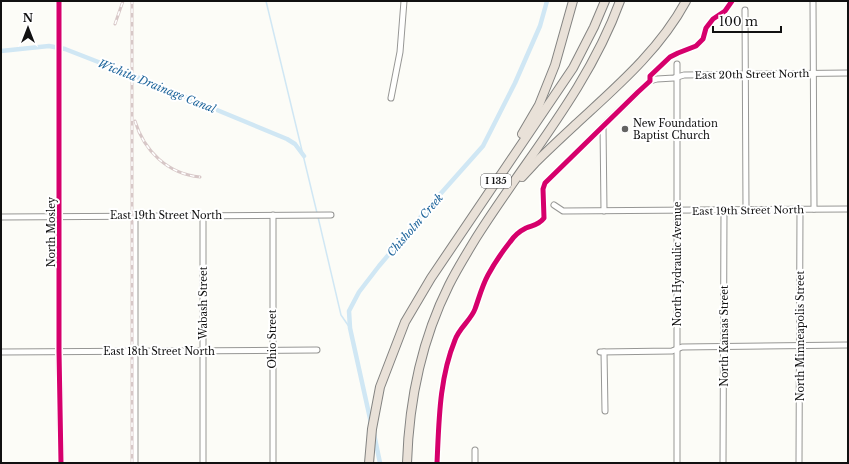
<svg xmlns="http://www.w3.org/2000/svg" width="849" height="464" font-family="'Libre Baskerville',serif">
	<rect width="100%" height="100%" fill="#fcfcf7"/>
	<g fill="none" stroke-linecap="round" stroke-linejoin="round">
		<g stroke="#d0e7f4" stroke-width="1.5">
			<path d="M266 1 317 213"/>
			<path d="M318 217 341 315 350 328"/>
		</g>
		<g stroke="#d0e7f4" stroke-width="4.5">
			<path d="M1 51 49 46 65 49 142 79 287 139 295 144 304 156"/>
			<path d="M371 423 350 328 349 311 359 292 379 266 435 200 483 146 515 83 540 26 547 1"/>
			<path d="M374 434 380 463"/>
		</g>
		<g stroke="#979795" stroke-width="7">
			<g id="minor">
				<path d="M59 1V351L61 463"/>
				<path d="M813 1 814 209"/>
				<path d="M745 10 746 210"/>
				<path d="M391 98 400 52 404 1"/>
				<path d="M554 205 563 211 848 209"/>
				<path d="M604 211 603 126 638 92 650 81 657 79 674 78 684 75 848 73"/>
				<path d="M203 215V463"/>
				<path d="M1 217 331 215"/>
				<path d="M1 352 317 350"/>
				<path d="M600 352 672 351 682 347 848 345"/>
				<path d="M604 352 605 411"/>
				<path d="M475 450V463"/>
				<path d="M135 463V215"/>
				<path d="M273 463V215"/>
				<path d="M677 463V64"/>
				<path d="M723 463 724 210"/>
				<path d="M799 463 800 209"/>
			</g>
		</g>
		<g stroke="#848482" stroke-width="10">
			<g id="highway">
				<path d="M522 134 539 105 555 65 573 1"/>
				<path d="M522 177 535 163C548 150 561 138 575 125 615 88 659 51 686 1"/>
				<path d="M369 463 372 429 380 387 405 322 431 278 573 68 594 27 605 1"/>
				<path d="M407 463C409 401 421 341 449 285 457 269 467 253 476 238 525 160 588 89 620 1"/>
			</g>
		</g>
		<use href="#minor" stroke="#fffffe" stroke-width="5"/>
		<use href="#highway" stroke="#e9e1d8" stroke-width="8"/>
		<g stroke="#d7c7c7" stroke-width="3">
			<g id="rail">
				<path d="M115 24 123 1"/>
				<path d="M135 121C144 151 168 174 200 177"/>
				<path d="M132 463V1"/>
			</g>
		</g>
		<use href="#rail" stroke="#fff" stroke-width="1.5" stroke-dasharray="4.5" stroke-linecap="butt"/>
		<g stroke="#fff" stroke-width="8">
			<g id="cycleway">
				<path d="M59 1V351L61 463"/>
				<path d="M437 463C439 422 439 379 455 340 459 328 471 320 475 309 479 298 482 286 488 275 494 264 502 252 510 242 514 236 520 231 526 228 533 225 539 225 544 218L543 189 545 183 638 92 650 81V76L670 57 678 53 696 46 703 39 706 28 713 19 725 11 732 1"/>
			</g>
		</g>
		<use href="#cycleway" stroke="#d6006c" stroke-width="5"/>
	</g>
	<circle fill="#636362" stroke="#fff" stroke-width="1.5" cx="625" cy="129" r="4"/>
	<g text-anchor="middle" stroke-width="4" stroke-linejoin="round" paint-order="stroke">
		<rect fill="#fff" stroke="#585858" stroke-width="1" x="481" y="174" width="30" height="14" rx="3"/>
		<g font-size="9" font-weight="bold" fill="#111">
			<text x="496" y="184">I 135</text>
		</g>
		<g font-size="10" fill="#111" stroke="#fff">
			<text transform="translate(752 74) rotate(-1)" y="4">East 20th Street North</text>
			<text transform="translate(748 210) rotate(-1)" y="4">East 19th Street North</text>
			<text x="166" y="219">East 19th Street North</text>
			<text transform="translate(51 232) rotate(-90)" y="4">North Mosley</text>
			<text transform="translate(677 264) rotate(-90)" y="4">North Hydraulic Avenue</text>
			<text transform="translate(203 303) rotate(-90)" y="4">Wabash Street</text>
			<text transform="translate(724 336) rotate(-90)" y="4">North Kansas Street</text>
			<text transform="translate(800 336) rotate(-90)" y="4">North Minneapolis Street</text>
			<text transform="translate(272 339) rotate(-90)" y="4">Ohio Street</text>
			<text x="159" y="355">East 18th Street North</text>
		</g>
		<g font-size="10" fill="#111" stroke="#fff" text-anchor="start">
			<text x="633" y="127">New Foundation<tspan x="633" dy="12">Baptist Church</tspan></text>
		</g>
		<g font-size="11" font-style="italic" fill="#20669c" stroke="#fff">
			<text transform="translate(157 86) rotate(22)" y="4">Wichita Drainage Canal</text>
			<text transform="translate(415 225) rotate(-49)" y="4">Chisholm Creek</text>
		</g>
	</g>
	<rect width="849" height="464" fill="none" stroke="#111111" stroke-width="4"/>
	<g transform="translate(28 28)" stroke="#ffffff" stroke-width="3" paint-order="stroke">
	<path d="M0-3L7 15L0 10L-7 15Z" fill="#111111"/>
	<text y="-6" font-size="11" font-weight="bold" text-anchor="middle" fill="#111111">N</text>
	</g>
	<path d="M713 26v6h68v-6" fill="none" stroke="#111111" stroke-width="2"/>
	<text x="719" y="26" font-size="12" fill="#111111" stroke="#ffffff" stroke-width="3" paint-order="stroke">100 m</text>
</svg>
